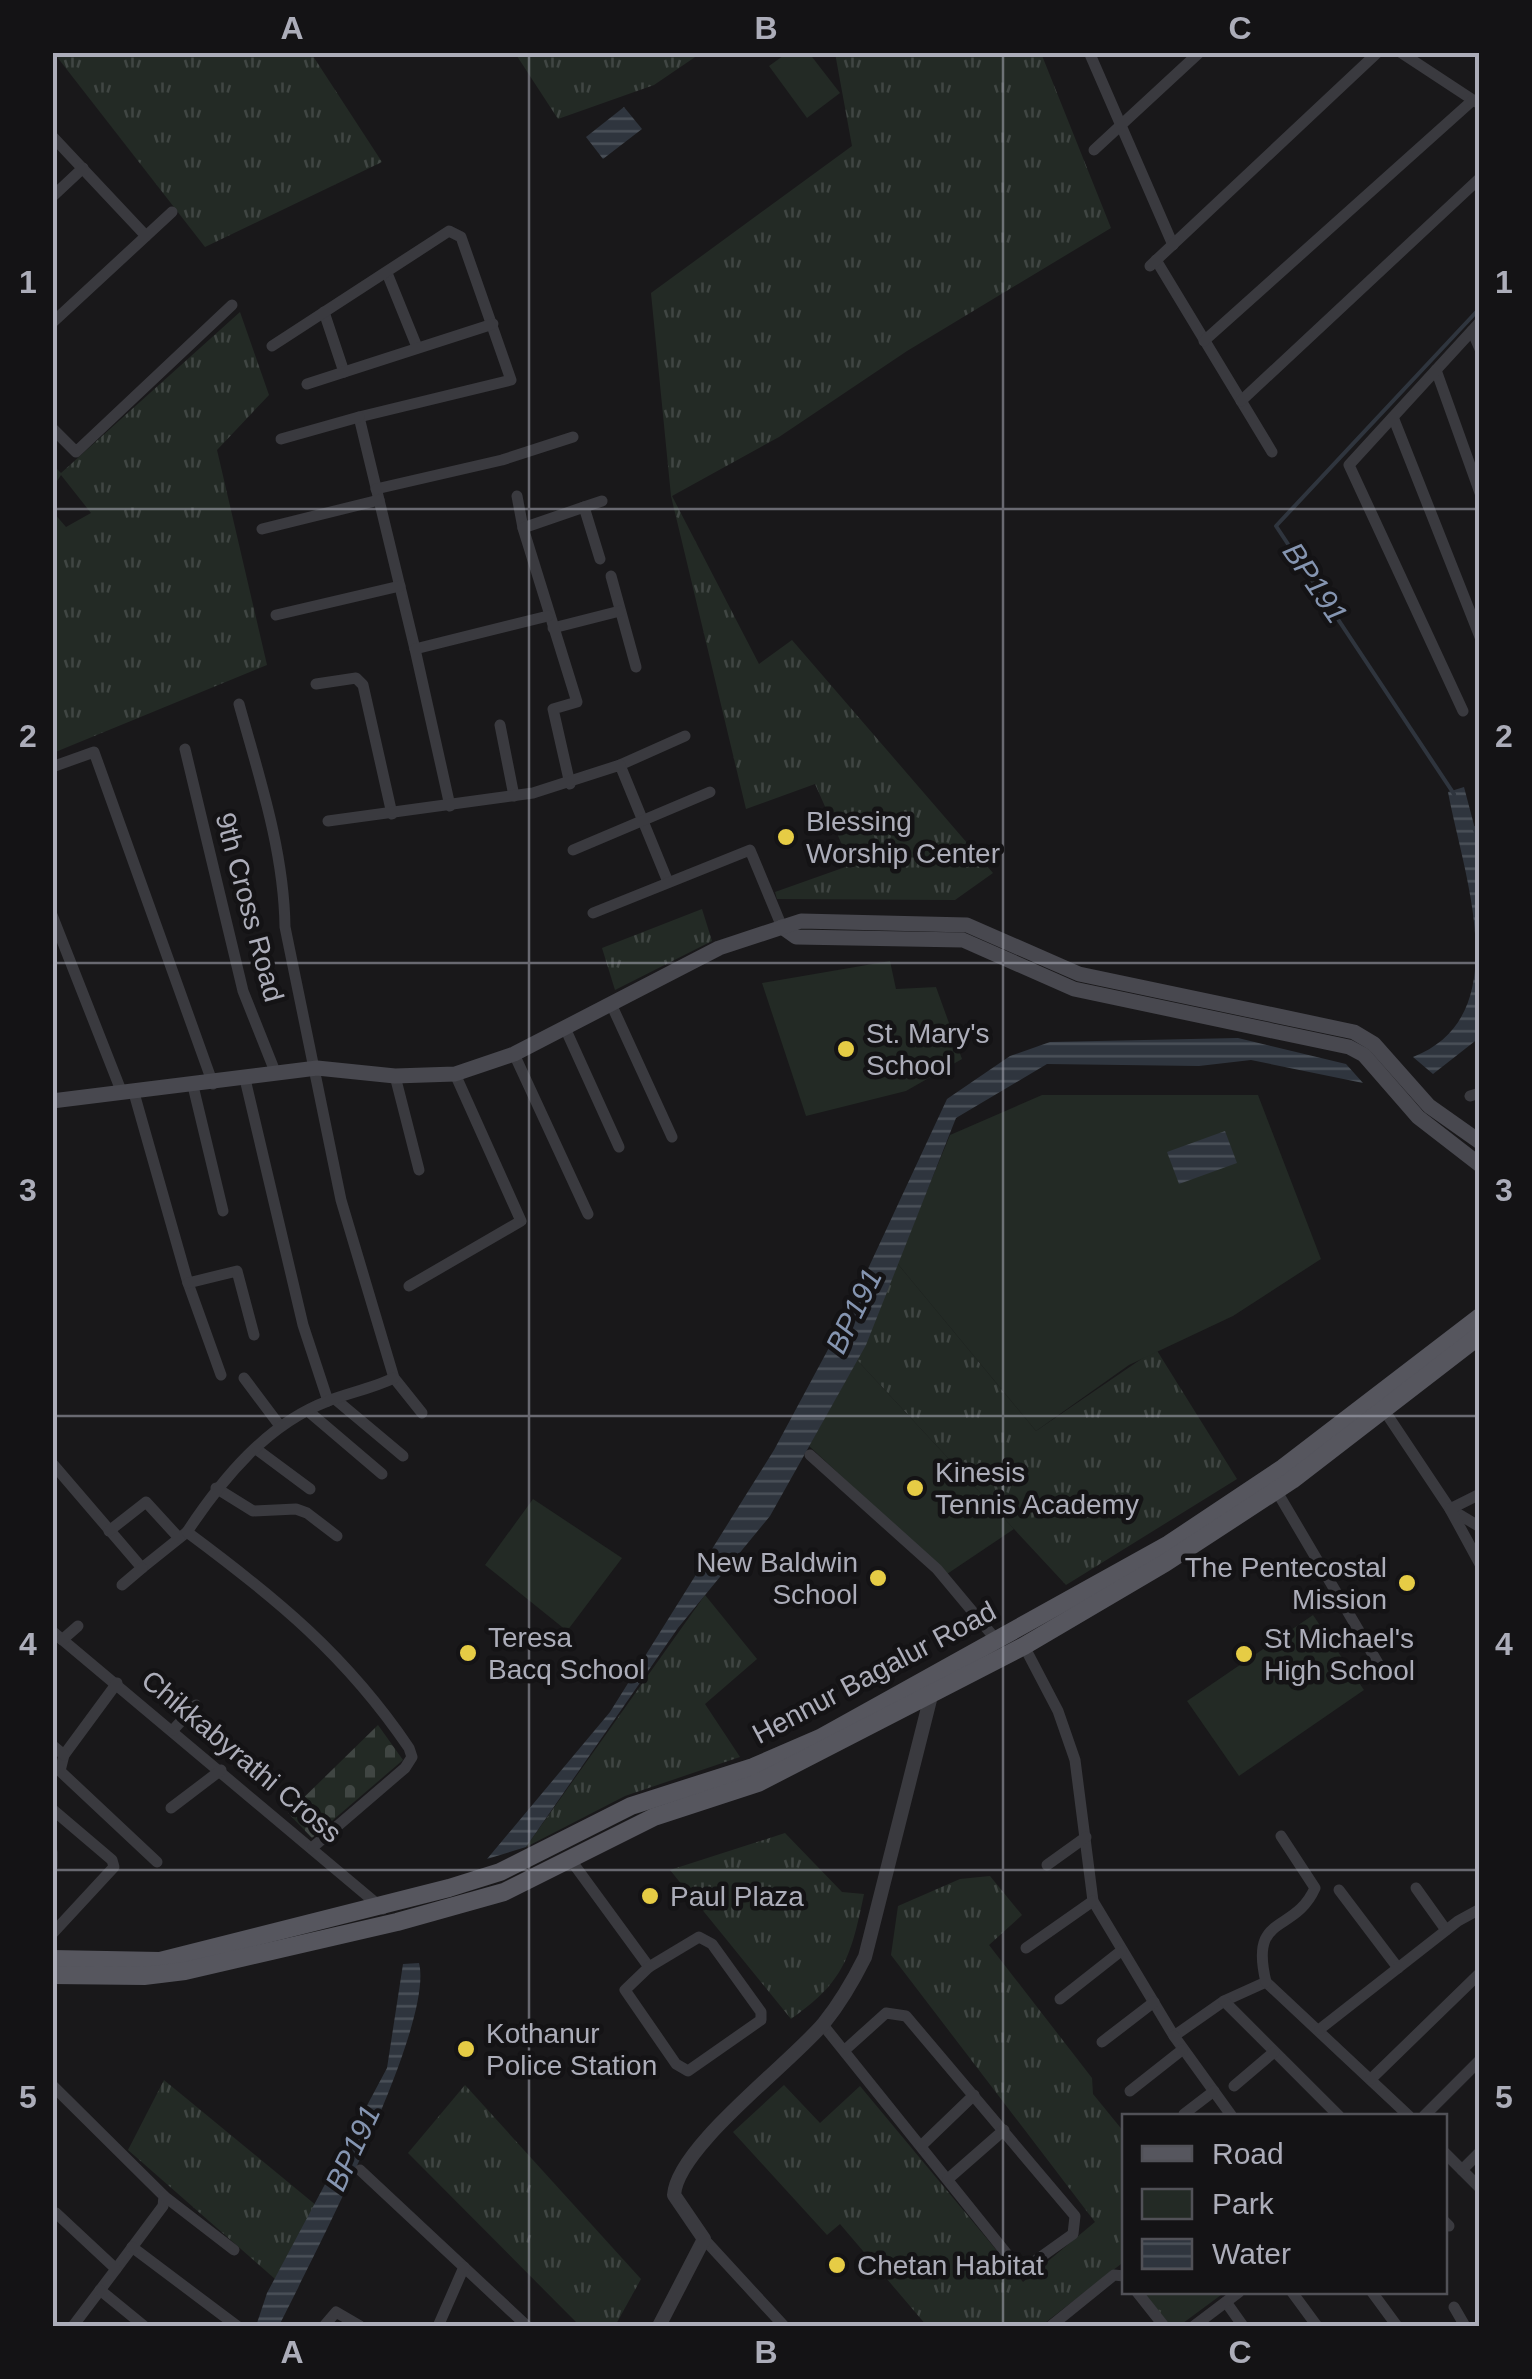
<svg xmlns="http://www.w3.org/2000/svg" width="1532" height="2379" font-family="Helvetica,sans-serif">
	<defs>
		<pattern id="grass-tufts" width="24" height="20" patternUnits="userSpaceOnUse" patternTransform="scale(2.5)"><rect width="24" height="20" fill="#232a25"/><path d="M3 7l-1-3M5 7V3M7 7l1-3M15 17l-1-3M17 17v-4M19 17l1-3" fill="none" stroke="#404643"/></pattern>
		<pattern id="cemetery-stones" width="16" height="16" patternUnits="userSpaceOnUse" patternTransform="scale(2.5)"><rect width="16" height="16" fill="#232a25"/><path d="M2 7V4a2 2 0 0 1 4 0v3zM10 15v-3a2 2 0 0 1 4 0v3z" fill="#404643"/></pattern>
		<pattern id="water-rules" width="6" height="5" patternUnits="userSpaceOnUse" patternTransform="scale(2.5)"><rect width="6" height="5" fill="#2f353e"/><path d="M0 2.5h6" fill="none" stroke="#4a5058"/></pattern>
	</defs>
	<rect width="100%" height="100%" fill="#19181a"/>
	<g fill="url(#grass-tufts)">
		<path d="M54 53H311L382 162 205 247Z"/>
		<path d="M515 53H701L654 85 558 119Z"/>
		<path d="M835 53H1041L1111 228 907 351 779 437 672 496 759 664 792 640 993 873 955 900 777 899 775 892 851 865 815 784 746 809 671 496 651 293 852 146Z"/>
		<path d="M240 312 269 395 217 450 267 665 53 753V512L66 527 91 513 61 475 53 487V465L61 473Z"/>
		<path d="M702 909 712 941 615 990 602 948Z"/>
		<path d="M897 1263 1036 1431 1156 1349 1237 1479 1066 1585 857 1360Z"/>
		<path d="M705 1595 757 1659 705 1704 740 1757 625 1796 526 1847Z"/>
		<path d="M785 1833 842 1892 864 1894C851 1956 845 1981 791 2019L670 1870Z"/>
		<path d="M990 1876 1022 1915 989 1945 1092 2078 1093 2094 1124 2132V2267L1121 2264 1041 2326H927L840 2224 827 2235 733 2132 784 2085 820 2123 860 2086 1023 2282 1095 2222 891 1955 898 1906 960 1879Z"/>
		<path d="M164 2080 317 2206 275 2279 128 2150Z"/>
		<path d="M465 2085 641 2279 615 2326H580L408 2153Z"/>
		<path d="M1143 2292H1225L1179 2326H1171Z"/>
	</g>
	<path fill="url(#cemetery-stones)" d="M378 1725 403 1760 312 1838 288 1813Z"/>
	<g fill="#232a25">
		<path d="M787 53H809L840 93 807 118 769 66Z"/>
		<path d="M890 961 896 989 936 987 962 1059 906 1091 806 1116 762 983Z"/>
		<path d="M1042 1095H1258L1321 1259 1233 1316 1129 1365 1036 1431 897 1263 950 1135Z"/>
		<path d="M857 1360 1014 1529 947 1574 809 1446Z"/>
		<path d="M533 1499 622 1558 567 1631 485 1565Z"/>
		<path d="M1313 1615 1364 1690 1239 1776 1187 1701Z"/>
	</g>
	<g fill="url(#water-rules)">
		<path d="M624 107 642 129 603 159 586 137Z"/>
		<path d="M1464 787 1479 844V1038L1433 1074 1413 1057C1518 1016 1463 874 1448 792Z"/>
		<path d="M1238 1038 1346 1064 1363 1083 1251 1060 1199 1066 1047 1064 956 1118 866 1345 770 1516 678 1628 526 1847 487 1859 610 1712 774 1450 846 1316 947 1099 1010 1056 1050 1042Z"/>
		<path d="M1225 1131 1237 1163 1179 1184 1167 1152Z"/>
		<path d="M419 1963C435 2025 312 2259 279 2326H256L267 2293 387 2068 403 1964Z"/>
	</g>
	<g fill="none" stroke-linecap="round" stroke-linejoin="round">
		<g stroke="#2f353e" stroke-width="4">
			<path d="M1454 794 1276 526 1480 308"/>
			<path d="M1474 828 1480 841"/>
		</g>
		<g stroke="#3a3a3f" stroke-width="11">
			<path d="M1089 52 1173 245"/>
			<path d="M1400 52 1476 102"/>
			<path d="M52 136 146 236"/>
			<path d="M1094 150 1200 52"/>
			<path d="M52 197 83 168"/>
			<path d="M1156 260 1272 452"/>
			<path d="M1150 266 1378 52"/>
			<path d="M387 273 417 347"/>
			<path d="M324 312 344 372"/>
			<path d="M52 323 172 212"/>
			<path d="M1472 331 1480 349"/>
			<path d="M1204 341 1473 100"/>
			<path d="M272 346 449 231 461 237 511 380 359 417 415 649"/>
			<path d="M1436 370 1480 493"/>
			<path d="M307 384 493 324"/>
			<path d="M1241 401 1480 178"/>
			<path d="M1393 417 1480 637"/>
			<path d="M52 428 76 452 232 305"/>
			<path d="M281 439 359 417"/>
			<path d="M376 489 502 460 573 437"/>
			<path d="M517 496 523 528"/>
			<path d="M584 507 602 501"/>
			<path d="M262 529 379 500"/>
			<path d="M611 576 636 667"/>
			<path d="M276 615 400 586"/>
			<path d="M553 628 620 611"/>
			<path d="M316 684 356 678 363 685 392 814"/>
			<path d="M239 704C259 776 284 851 285 927L341 1200 394 1378 422 1413"/>
			<path d="M1463 711 1349 465 1480 322"/>
			<path d="M500 725 514 796"/>
			<path d="M185 749 243 991 276 1074"/>
			<path d="M620 765 685 736"/>
			<path d="M52 767 94 752 213 1084"/>
			<path d="M570 784 553 709 577 702 523 528 584 507 600 559"/>
			<path d="M450 806 415 649 548 616"/>
			<path d="M328 821 533 793 620 765 668 882"/>
			<path d="M573 850 710 792"/>
			<path d="M593 913 750 850 782 927"/>
			<path d="M52 915 122 1093"/>
			<path d="M612 1006 672 1137"/>
			<path d="M565 1028 619 1147"/>
			<path d="M514 1054 588 1214"/>
			<path d="M395 1076 419 1170"/>
			<path d="M245 1079 303 1325 328 1401"/>
			<path d="M193 1086 223 1211"/>
			<path d="M134 1093 188 1283 221 1375"/>
			<path d="M1470 1096 1480 1093"/>
			<path d="M188 1283 237 1271 254 1335"/>
			<path d="M409 1286 521 1221 455 1074"/>
			<path d="M244 1378 280 1426"/>
			<path d="M335 1399 403 1456"/>
			<path d="M1384 1410 1450 1509 1480 1527"/>
			<path d="M308 1411 382 1474"/>
			<path d="M256 1449 310 1489"/>
			<path d="M810 1455 937 1569 998 1642"/>
			<path d="M52 1463 142 1568 187 1532"/>
			<path d="M216 1488 253 1511 296 1509 307 1513 337 1536"/>
			<path d="M1276 1490 1382 1670"/>
			<path d="M1480 1494 1450 1509 1480 1564"/>
			<path d="M109 1531 146 1502 179 1538"/>
			<path d="M122 1585 142 1568"/>
			<path d="M52 1631 383 1909"/>
			<path d="M62 1640 78 1626"/>
			<path d="M1024 1646 1058 1711 1075 1760 1093 1901 1174 2036 1224 2001 1266 1982 1409 2116"/>
			<path d="M117 1683 64 1755 60 1771 157 1862"/>
			<path d="M173 1730 196 1705"/>
			<path d="M52 1745 64 1755"/>
			<path d="M171 1808 221 1770"/>
			<path d="M52 1809 112 1860 114 1867 52 1934"/>
			<path d="M313 1847 405 1768 412 1757 409 1748C346 1655 276 1598 187 1532 222 1479 267 1424 328 1401 349 1393 373 1388 394 1378"/>
			<path d="M52 1852V1867"/>
			<path d="M570 1859 649 1967"/>
			<path d="M1047 1865 1086 1837"/>
			<path d="M1416 1888 1446 1930"/>
			<path d="M1339 1890 1398 1968"/>
			<path d="M699 1937 712 1944 761 2012V2020L688 2071 676 2064 625 1990 649 1967Z"/>
			<path d="M1026 1948 1093 1901"/>
			<path d="M1266 1982C1249 1912 1294 1935 1315 1888L1281 1836"/>
			<path d="M1060 1999 1121 1951"/>
			<path d="M1224 2001 1339 2116"/>
			<path d="M823 2025 1015 2264H1031L1073 2234 1075 2216 906 2016 886 2013 845 2050"/>
			<path d="M1320 2029 1458 1921 1480 1909"/>
			<path d="M1174 2036 1231 2115"/>
			<path d="M1102 2042 1154 2002"/>
			<path d="M1371 2079 1480 1973"/>
			<path d="M52 2085 164 2196 163 2206 116 2269"/>
			<path d="M1234 2086 1274 2052"/>
			<path d="M1130 2091 1182 2050"/>
			<path d="M1184 2114 1214 2091"/>
			<path d="M1424 2116 1480 2060"/>
			<path d="M921 2146 974 2095"/>
			<path d="M1444 2152 1480 2188"/>
			<path d="M360 2170 527 2326"/>
			<path d="M1462 2170 1480 2152"/>
			<path d="M948 2179 1004 2130"/>
			<path d="M164 2196 234 2250"/>
			<path d="M56 2213 116 2269 73 2326"/>
			<path d="M1444 2221 1449 2226"/>
			<path d="M704 2239 784 2326"/>
			<path d="M132 2247 237 2326"/>
			<path d="M100 2290 144 2326"/>
			<path d="M1137 2292 1164 2326"/>
			<path d="M1292 2292 1317 2326"/>
			<path d="M1372 2292 1397 2326"/>
			<path d="M1226 2302 1243 2326"/>
			<path d="M1454 2307 1465 2326"/>
			<path d="M439 2324 464 2267"/>
			<path d="M324 2326 336 2312 360 2326"/>
			<path d="M1051 2326 1114 2275 1124 2276"/>
			<path d="M1194 2326 1239 2292"/>
		</g>
		<path stroke="#3a3a3f" stroke-width="14" d="M659 2326 704 2239 674 2195C677 2147 791 2063 824 2023 841 2002 853 1981 865 1957L933 1688"/>
		<g stroke="#48484f" stroke-width="15">
			<path d="M782 927 796 937 963 940 1074 989 1349 1047 1364 1055 1418 1117 1480 1165"/>
			<path d="M52 1101 317 1068 395 1076 455 1074 514 1054 719 948 801 921 967 925 1079 974 1354 1032 1374 1044 1429 1106 1480 1142"/>
		</g>
		<g stroke="#56565e" stroke-width="18">
			<path d="M52 1959 160 1961 449 1888 500 1872 631 1806 753 1767 820 1738 1169 1544 1283 1468 1480 1317"/>
			<path d="M52 1975 144 1976 185 1971 397 1922 504 1892 654 1817 758 1783 1024 1646 1165 1563 1292 1480 1480 1335"/>
		</g>
	</g>
	<path fill="none" stroke="#acadb9" stroke-width="2.5" stroke-opacity="0.55" d="M529 52V2326M1003 52V2326M52 509H1480M52 963H1480M52 1416H1480M52 1870H1480"/>
	<g fill="#e6cc45" stroke="#141315" stroke-width="4">
		<circle cx="786" cy="837" r="10"/>
		<circle cx="846" cy="1049" r="10"/>
		<circle cx="915" cy="1488" r="10"/>
		<circle cx="878" cy="1578" r="10"/>
		<circle cx="1407" cy="1583" r="10"/>
		<circle cx="468" cy="1653" r="10"/>
		<circle cx="1244" cy="1654" r="10"/>
		<circle cx="650" cy="1896" r="10"/>
		<circle cx="466" cy="2049" r="10"/>
		<circle cx="837" cy="2265" r="10"/>
	</g>
	<g text-anchor="middle" stroke-width="9" stroke-linejoin="round" paint-order="stroke">
		<g font-size="28" fill="#acadb9" stroke="#141315" text-anchor="start">
			<text x="806" y="831">Blessing<tspan x="806" dy="32">Worship Center</tspan></text>
			<text x="866" y="1043">St. Mary's<tspan x="866" dy="32">School</tspan></text>
			<text x="935" y="1482">Kinesis<tspan x="935" dy="32">Tennis Academy</tspan></text>
			<text x="858" y="1572" text-anchor="end">New Baldwin<tspan x="858" dy="32">School</tspan></text>
			<text x="1387" y="1577" text-anchor="end">The Pentecostal<tspan x="1387" dy="32">Mission</tspan></text>
			<text x="488" y="1647">Teresa<tspan x="488" dy="32">Bacq School</tspan></text>
			<text x="1264" y="1648">St Michael's<tspan x="1264" dy="32">High School</tspan></text>
			<text x="670" y="1906">Paul Plaza</text>
			<text x="486" y="2043">Kothanur<tspan x="486" dy="32">Police Station</tspan></text>
			<text x="857" y="2275">Chetan Habitat</text>
		</g>
		<g font-size="28" fill="#acadb9" stroke="#141315">
			<text transform="translate(250 907) rotate(75)" y="10">9th Cross Road</text>
			<text transform="translate(874 1672) rotate(-28)" y="10">Hennur Bagalur Road</text>
			<text transform="translate(242 1756) rotate(40)" y="10">Chikkabyrathi Cross</text>
		</g>
		<g font-size="30" font-style="italic" fill="#8595b1" stroke="#141315">
			<text transform="translate(1315 583) rotate(56)" y="10">BP191</text>
			<text transform="translate(854 1311) rotate(-64)" y="10">BP191</text>
			<text transform="translate(353 2148) rotate(-65)" y="10">BP191</text>
		</g>
	</g>
	<rect width="1532" height="2379" fill="none" stroke="#141315" stroke-width="110"/>
	<rect x="1122" y="2114" width="325" height="180" fill="#141315" stroke="#515157" stroke-width="2.5"/>
	<rect x="1142" y="2146" width="50" height="15" fill="#56565e" stroke="#515157" stroke-width="2.5"/>
	<text x="1212" y="2164" font-size="30" fill="#acadb9">Road</text>
	<rect x="1142" y="2189" width="50" height="30" fill="#232a25" stroke="#515157" stroke-width="2.5"/>
	<text x="1212" y="2214" font-size="30" fill="#acadb9">Park</text>
	<rect x="1142" y="2239" width="50" height="30" fill="url(#water-rules)" stroke="#515157" stroke-width="2.5"/>
	<text x="1212" y="2264" font-size="30" fill="#acadb9">Water</text>
	<rect x="55" y="55" width="1422" height="2269" fill="none" stroke="#acadb9" stroke-width="4"/>
	<g font-size="32" text-anchor="middle" font-weight="bold" fill="#acadb9">
		<text x="292" y="39">A</text>
		<text x="766" y="39">B</text>
		<text x="1240" y="39">C</text>
		<text x="28" y="293">1</text>
		<text x="1504" y="293">1</text>
		<text x="28" y="747">2</text>
		<text x="1504" y="747">2</text>
		<text x="28" y="1201">3</text>
		<text x="1504" y="1201">3</text>
		<text x="28" y="1655">4</text>
		<text x="1504" y="1655">4</text>
		<text x="28" y="2108">5</text>
		<text x="1504" y="2108">5</text>
		<text x="292" y="2363">A</text>
		<text x="766" y="2363">B</text>
		<text x="1240" y="2363">C</text>
	</g>
</svg>
